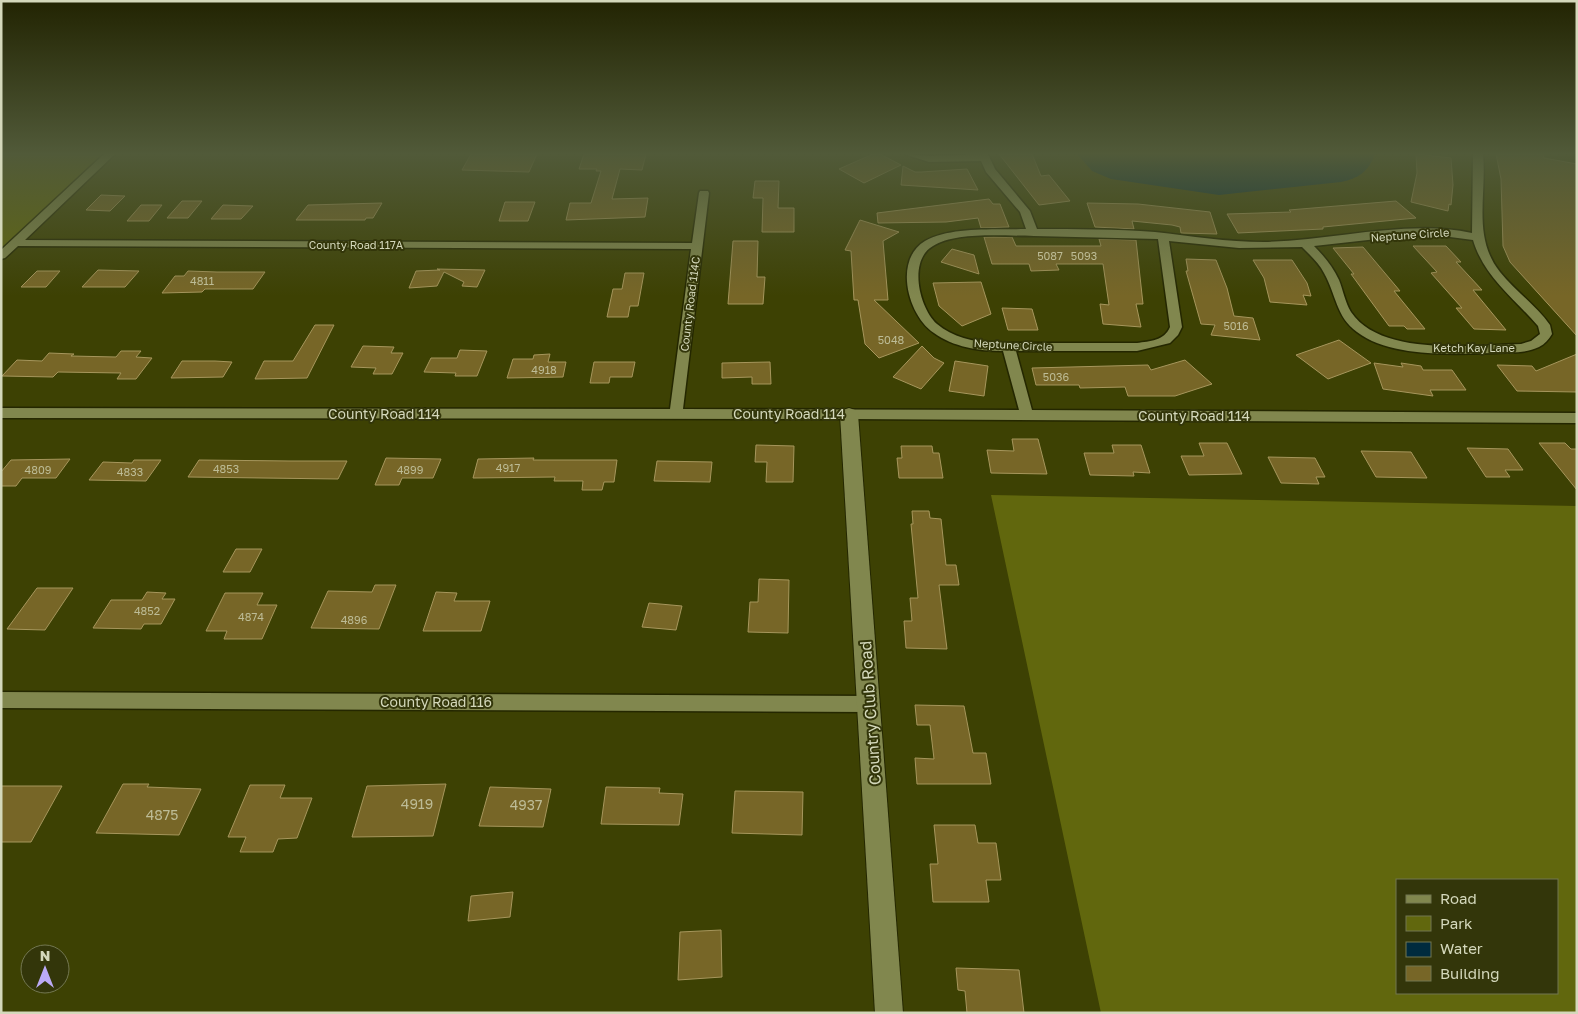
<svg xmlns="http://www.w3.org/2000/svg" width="1578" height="1014" font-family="'Golos Text',sans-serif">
	<rect width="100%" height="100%" fill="#3d4103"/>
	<g fill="#61670d" fill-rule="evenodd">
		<path d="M1 154H106L1 253Z"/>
		<path d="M991 495 1577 506V1013H1101ZM1397 880H1557V993H1397Z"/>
	</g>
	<path fill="#002b3e" d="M1077 154H1375C1368 172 1359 178 1341 182L1219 195 1111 179 1092 171Z"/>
	<g fill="#776627" stroke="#a6965c">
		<path d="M471 154H537L529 172 462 170Z"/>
		<path d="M584 154H646L642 170 620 169 612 199 648 198 645 217 566 220 570 203H591L601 171H596L597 169H579Z"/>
		<path d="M873 154H880L901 165 864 183 839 169Z"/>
		<path d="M999 154H1032L1041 176 1049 175 1070 201 1039 205Z"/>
		<path d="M1416 154 1451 158 1453 185 1451 205 1449 204 1448 211 1411 202 1417 173Z"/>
		<path d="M1496 154H1543L1544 158 1577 164V336L1510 262 1503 246 1501 179Z"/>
		<path d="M903 166 915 172H921L967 169 978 190 901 185Z"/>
		<path d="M755 181H779L778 208H794V232H762L763 198H753Z"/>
		<path d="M101 195 125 196 110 211 86 210Z"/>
		<path d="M989 199 993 204H1000L1009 227 981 228 978 218 946 222 878 223 877 213Z"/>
		<path d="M182 201H202L188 218H167Z"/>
		<path d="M1396 201 1416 218 1323 227V229L1238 233 1227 214 1291 212 1289 210Z"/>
		<path d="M505 202H535L528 221H499Z"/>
		<path d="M382 203 373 218H366L365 220H296L308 205Z"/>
		<path d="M1087 203 1138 204 1210 212 1217 234 1181 233 1180 227 1172 225 1132 221 1134 229 1095 227Z"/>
		<path d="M141 205H162L149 221H127Z"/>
		<path d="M223 205 253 206 241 219H211Z"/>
		<path d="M860 220 899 232 883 241 888 300H874L919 343 879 358 865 344 858 300H854L851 251 845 250Z"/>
		<path d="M984 237H1012L1016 246H1101L1099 239 1136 240 1143 304H1136L1141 327 1103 324 1100 304 1109 305 1103 264H1056L1059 270 1031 271 1029 264H992Z"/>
		<path d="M733 241H758L757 277H765L763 304H728Z"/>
		<path d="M1413 246H1446L1461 262H1456L1482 290H1473L1506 330 1474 329 1456 308H1462L1431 273 1437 272Z"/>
		<path d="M1363 247 1400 291H1394L1425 329H1407L1404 326H1389L1351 274H1354L1333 248Z"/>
		<path d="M952 249 974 255 979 274 941 262Z"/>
		<path d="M1186 259 1216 260 1227 288 1234 316 1253 318 1260 340 1211 335 1215 325 1201 324 1186 271H1188Z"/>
		<path d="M1253 260H1292L1307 283 1311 296 1303 295 1307 305 1270 302 1264 278Z"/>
		<path d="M437 269 485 270 477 287 462 286 464 282 444 272 437 286 409 288 416 271 440 270Z"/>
		<path d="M98 270 139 271 125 287H82Z"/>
		<path d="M37 271H60L46 287H21Z"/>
		<path d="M188 271 217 272H265L253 289H205L202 292 162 293 175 276H184Z"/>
		<path d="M625 273H644L638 306H630L628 317H607L613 289H622Z"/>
		<path d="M981 282 991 314 962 326 939 306 933 283Z"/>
		<path d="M1002 308 1032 309 1038 330H1008Z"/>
		<path d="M315 325H334L307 378 255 379 264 361H293Z"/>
		<path d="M1339 340 1371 363 1328 379 1296 355Z"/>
		<path d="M363 346 394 347 391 353H403L392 374H373L376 368 351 367Z"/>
		<path d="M922 346 934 358 944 363 921 389 893 377Z"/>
		<path d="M460 350 487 351 477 376H455L456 373 424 372 431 358H457Z"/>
		<path d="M121 351H141L136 357 152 358 136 379H117L121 373 58 372 53 377 2 376 17 360 42 361 49 353 74 354 71 356 116 357Z"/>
		<path d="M550 354 548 362H566L563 377 507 378 513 359H533L534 355Z"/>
		<path d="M1577 354V392L1517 391 1497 365 1532 366 1536 371Z"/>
		<path d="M1185 360 1212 384 1175 396H1128L1125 387 1080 388 1079 385H1036L1032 368 1148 365 1151 370Z"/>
		<path d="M182 361H215L232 362 223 377 171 378Z"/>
		<path d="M955 361 988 366 984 396 949 391Z"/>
		<path d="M594 362H635L632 377H610L609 383H590Z"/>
		<path d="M770 362 771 384H752V377L722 378V363Z"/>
		<path d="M1374 363 1403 367 1401 363 1421 366 1423 370H1452L1466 390H1430L1433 396 1383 389Z"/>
		<path d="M1012 439H1038L1047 474 991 473 987 450 1014 451Z"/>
		<path d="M1199 443H1227L1242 474 1189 475 1181 456H1204Z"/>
		<path d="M1539 443H1565L1571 449H1577V490Z"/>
		<path d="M756 445 794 446 793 482H766L767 462H755Z"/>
		<path d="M1112 445H1141L1150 473 1133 472 1134 476 1090 475 1084 453H1114Z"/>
		<path d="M901 446H932L933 453H939L943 478H899L897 458H902Z"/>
		<path d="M1467 448 1508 449 1523 470H1505L1510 477H1486Z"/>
		<path d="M1361 451 1411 452 1427 478 1376 477Z"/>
		<path d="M1268 457 1315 458 1325 477H1316L1319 484 1281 483Z"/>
		<path d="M386 458 441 459 433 478H402L399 485H375Z"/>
		<path d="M534 458 533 460H617L614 482H604L602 490H582L583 481H554L555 477 473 478 478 459Z"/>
		<path d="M70 459 56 478H22L16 486H1V472L11 460Z"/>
		<path d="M134 460H161L146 481 89 480 103 462 132 463Z"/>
		<path d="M199 460 290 461H347L338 479 188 477Z"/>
		<path d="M657 461 712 462 710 482 654 481Z"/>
		<path d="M912 511H929L930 518 941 519 946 565H956L959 585H939L947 649 906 648 904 621H912L910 598H918L911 524H913Z"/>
		<path d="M236 549H262L250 572H223Z"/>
		<path d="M759 579 789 580 788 633 748 632 750 602H758Z"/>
		<path d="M375 585H396L379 629 311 628 328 591 372 592Z"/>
		<path d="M37 588H73L45 630 7 629Z"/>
		<path d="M147 592 166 593 162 599H175L161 624H144L141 629 93 628 111 600H142Z"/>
		<path d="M436 592 457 593 454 601H490L481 631H423Z"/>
		<path d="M225 593H263L257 605H277L262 639H224L227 631H206Z"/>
		<path d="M649 603 682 606 676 630 642 627Z"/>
		<path d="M915 705 964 706 973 753H986L991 784H917L915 758 934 759 930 725H917Z"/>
		<path d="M123 784H149L147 787 201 789 179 835 96 833Z"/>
		<path d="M446 784 433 836 352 837 367 786Z"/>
		<path d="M250 785H285L280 798H312L297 838 278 839 273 852H240L246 837H228Z"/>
		<path d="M1 786H62L31 842H1Z"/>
		<path d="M490 787 551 789 543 827 479 826Z"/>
		<path d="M606 787 660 788 659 793 683 794 679 825 601 824Z"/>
		<path d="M735 791 803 792 802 835 732 833Z"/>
		<path d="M934 825H975L978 843H996L1001 880H986L989 902H933L930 864H938Z"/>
		<path d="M513 892 510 917 468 921 471 896Z"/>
		<path d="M721 930 722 977 678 980 680 932Z"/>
		<path d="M956 968 1019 970 1024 1013H967L965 991 958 990Z"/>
	</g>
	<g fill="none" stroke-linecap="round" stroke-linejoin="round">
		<g stroke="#242700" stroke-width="3">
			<g id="minor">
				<path d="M104 154H115L25 240 692 243 699 193 700 191H708L709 193 683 409 1019 410 1003 351C979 351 953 347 934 333 908 316 893 260 925 241 951 226 997 230 1026 229L1020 212 986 172 981 161 929 162 904 154 929 156 988 154 995 169 1030 211 1037 229C1076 229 1116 229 1155 232 1191 236 1227 242 1264 242 1332 241 1406 219 1472 233L1473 154H1483C1487 195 1472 237 1500 272 1515 291 1536 305 1550 325L1552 334C1549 339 1545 344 1539 347 1525 354 1509 352 1494 353 1453 354 1391 358 1357 332 1336 317 1336 294 1324 273 1319 263 1310 255 1302 247L1239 248 1169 241 1182 327 1178 335 1170 343 1137 351H1016L1032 410 1577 413V423L849 419 1 418V408L670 409 691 249 18 246 5 258 1 259V250ZM1413 235H1435L1473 240C1484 277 1514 298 1538 326L1540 334 1531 341 1521 344C1474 345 1381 357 1351 312 1345 302 1343 290 1339 280 1333 267 1324 256 1314 246ZM1034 236 1158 239 1170 327C1164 341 1150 341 1137 343H994C974 342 952 337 937 324 919 308 908 260 933 246 956 231 1007 236 1034 236Z"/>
				<path d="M1 692 870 696 876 698 879 704 876 710 870 712 1 708Z"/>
			</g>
		</g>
		<g stroke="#242700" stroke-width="2">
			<path id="tertiary" d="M849 408 855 410 858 414 903 1013H875L840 414 843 410Z"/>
		</g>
		<use href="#minor" fill="#81874e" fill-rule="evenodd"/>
		<use href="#tertiary" fill="#81874e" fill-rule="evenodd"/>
	</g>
	<linearGradient id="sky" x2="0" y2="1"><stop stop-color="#222402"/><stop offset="0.52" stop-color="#515a39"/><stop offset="1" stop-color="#515a39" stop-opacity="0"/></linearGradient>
	<rect width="1578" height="296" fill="url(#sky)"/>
	<g text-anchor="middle" stroke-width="4" stroke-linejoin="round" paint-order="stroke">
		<g font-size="11" fill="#d4d8bb" stroke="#33360a">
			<text transform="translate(1410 235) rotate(-4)" y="4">Neptune Circle</text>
			<text x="356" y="249">County Road 117A</text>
			<text transform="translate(690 304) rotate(-83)" y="4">County Road 114C</text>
			<text transform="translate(1013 345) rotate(3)" y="4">Neptune Circle</text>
			<text x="1474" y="352">Ketch Kay Lane</text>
		</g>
		<g font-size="11" fill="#bdbc96">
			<text x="1050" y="260">5087</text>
			<text x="1084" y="260">5093</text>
			<text x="202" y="285">4811</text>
			<text x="1236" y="330">5016</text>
			<text x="891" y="344">5048</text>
			<text x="544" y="374">4918</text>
			<text x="1056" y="381">5036</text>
			<text x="508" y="472">4917</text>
			<text x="226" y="473">4853</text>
			<text x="38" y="474">4809</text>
			<text x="410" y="474">4899</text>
			<text x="130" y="476">4833</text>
			<text x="147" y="615">4852</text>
			<text x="251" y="621">4874</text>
			<text x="354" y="624">4896</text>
		</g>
		<g font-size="14" fill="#d4d8bb" stroke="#33360a">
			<text x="384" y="419">County Road 114</text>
			<text x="789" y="419">County Road 114</text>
			<text x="1194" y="421">County Road 114</text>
			<text x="436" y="707">County Road 116</text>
		</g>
		<g font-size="14" fill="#bdbc96">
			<text x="417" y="809">4919</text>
			<text x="526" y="810">4937</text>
			<text x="162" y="820">4875</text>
		</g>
		<g font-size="16" fill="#d4d8bb" stroke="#33360a">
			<text transform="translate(870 713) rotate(-94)" y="6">Country Club Road</text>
		</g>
	</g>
	<rect width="1578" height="1014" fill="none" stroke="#d4d8bb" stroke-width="5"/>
	<rect x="1396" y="879" width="162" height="115" fill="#33360a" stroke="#737751"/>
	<rect x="1406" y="895" width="25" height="8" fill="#81874e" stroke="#737751"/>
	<text x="1440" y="904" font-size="15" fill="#d4d8bb">Road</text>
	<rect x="1406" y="916" width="25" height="15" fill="#61670d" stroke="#737751"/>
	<text x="1440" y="929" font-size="15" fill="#d4d8bb">Park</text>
	<rect x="1406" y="942" width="25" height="15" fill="#002b3e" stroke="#737751"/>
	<text x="1440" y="954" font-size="15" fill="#d4d8bb">Water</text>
	<rect x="1406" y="966" width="25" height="15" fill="#776627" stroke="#737751"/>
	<text x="1440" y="979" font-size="15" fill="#d4d8bb">Building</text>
	<g transform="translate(45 969)"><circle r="24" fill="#33360a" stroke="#737751"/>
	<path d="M0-4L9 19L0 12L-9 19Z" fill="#bbaaf6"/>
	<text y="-8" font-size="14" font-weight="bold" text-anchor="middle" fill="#d4d8bb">N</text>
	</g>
</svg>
